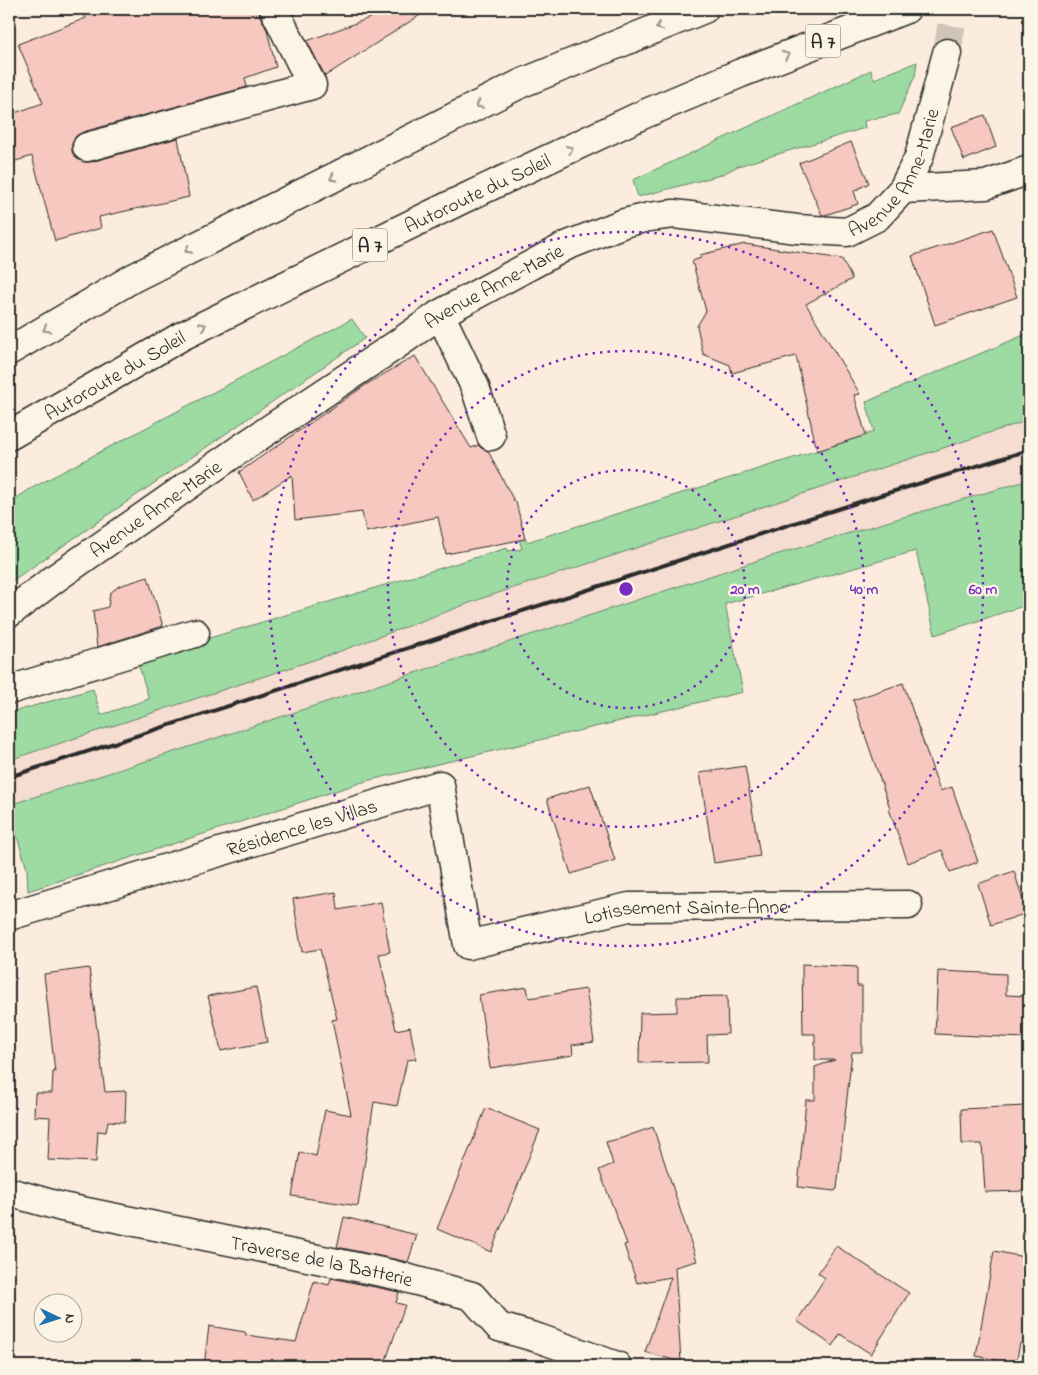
<svg xmlns="http://www.w3.org/2000/svg" width="1038" height="1375" font-family="'Indie Flower',sans-serif">
	<rect width="100%" height="100%" fill="#fbecdd"/>
	<filter id="ink" filterUnits="userSpaceOnUse"><feTurbulence type="fractalNoise" baseFrequency=".02" numOctaves="2"/><feDisplacementMap in="SourceGraphic" scale="10" xChannelSelector="R" yChannelSelector="G"/><feConvolveMatrix kernelMatrix="1 2 1 2 8 2 1 2 1" color-interpolation-filters="sRGB"/></filter>
	<g filter="url(#ink)">
		<path fill="#f6ddd1" d="M1029 420V480L765 558 140 763 9 805V760L338 652 483 598Z"/>
		<g fill="#9ddba3" stroke="#648367">
			<path d="M917 62 915 76 898 114 864 121 865 128 738 166 721 175 638 197 633 180 871 70 874 79Z"/>
			<path d="M352 319 365 338 9 583V503L30 489Z"/>
			<path d="M1029 333V420L483 598 338 652 9 760V713L93 689 101 715 149 699 137 660 507 548 508 551 522 549 519 539 525 538 527 542 866 435 874 431 866 402Z"/>
			<path d="M1029 480V604L935 635 916 551 725 604 743 692 366 781 28 891 27 869 15 830 9 832V805L140 763 765 558Z"/>
		</g>
		<g fill="#f7c8bf" stroke="#2b2b2b">
			<path d="M82 9H258L260 16 267 30 276 67 245 78 247 87 83 132 76 136 72 144V152L76 158 84 162H91L178 138 189 197 99 217 101 228 55 241 32 156 9 163V115L43 103 18 44 86 18Z"/>
			<path d="M394 9H423L425 12 325 76 307 41Z"/>
			<path d="M985 115 996 147 964 160 951 127Z"/>
			<path d="M851 142 869 183 854 191 858 204 825 215H822L799 163Z"/>
			<path d="M993 229 1017 297 935 325 912 256Z"/>
			<path d="M745 244 842 259 852 279 806 304 860 394 854 395 866 435 817 451 796 356 732 373 730 365 703 354 697 326 706 311 692 261 701 258 700 255Z"/>
			<path d="M415 356 471 448 479 445 481 448 488 451 514 501 516 502 525 539 446 554 438 517 366 532 362 512 295 520 292 475 253 500 239 472 367 384Z"/>
			<path d="M148 577 163 626 97 647 93 611 108 607 110 593 119 586Z"/>
			<path d="M903 683 940 791 952 787 978 862 950 872 942 850 908 863 889 809 890 808 853 700Z"/>
			<path d="M745 766 760 856 714 863 700 773Z"/>
			<path d="M590 785 615 860 571 874 547 799Z"/>
			<path d="M1014 871 1027 913 991 925 978 884Z"/>
			<path d="M336 892 338 910 381 902 390 952 379 954 396 1030 410 1027 416 1059 407 1060 397 1106 374 1102 358 1206 292 1196 300 1152 316 1156 325 1110 351 1115 332 1020 337 1019 320 949 302 952 293 899Z"/>
			<path d="M802 964 857 967V986H862V1052H852L837 1189H836L835 1191 798 1187 806 1100H815V1067L835 1060H815V1034H803Z"/>
			<path d="M89 968 105 1092 126 1091 125 1122 108 1121 106 1132 98 1131 96 1162 48 1160 50 1117 34 1116 35 1093H52L53 1072H55L44 974Z"/>
			<path d="M938 971 1006 974V995L1026 996 1025 1038 935 1034Z"/>
			<path d="M256 987 267 1042 221 1051 208 996Z"/>
			<path d="M527 987 529 998 586 989 594 1042 572 1045 573 1055 490 1068 479 995Z"/>
			<path d="M727 996 728 1034 707 1035 708 1062 639 1063 640 1013 677 1012V997Z"/>
			<path d="M1026 1106 1029 1191 985 1192 982 1144H962L961 1109Z"/>
			<path d="M486 1108 540 1130 491 1252 437 1229Z"/>
			<path d="M653 1127 697 1261 675 1267 681 1362 645 1352 671 1277 637 1283 624 1245 627 1244 599 1170 613 1164 606 1142 622 1138Z"/>
			<path d="M344 1217 417 1235 408 1262 337 1247Z"/>
			<path d="M836 1246 909 1293 871 1354 840 1334 833 1346 797 1321 825 1278 818 1273Z"/>
			<path d="M994 1251 1029 1258V1345L1020 1343 1016 1364 976 1356Z"/>
			<path d="M331 1278 399 1292 396 1303 405 1305 384 1366H204L209 1326 245 1332 246 1335 296 1342 314 1281 329 1285Z"/>
		</g>
		<g fill="none" stroke-linecap="round" stroke-linejoin="round">
			<path stroke="#d1c5b9" stroke-width="28" stroke-dasharray="28 14" stroke-linecap="butt" d="M947 53 954 9"/>
			<g stroke="#2b2b2b" stroke-width="31">
				<g id="minor">
					<path d="M87 147 312 85 274 9"/>
					<path d="M903 189 986 185 1029 170"/>
					<path d="M440 314 475 387 491 436"/>
					<path id="s1" d="M9 613 57 577 243 447 396 345 440 314 566 246 624 223 649 217 674 214 797 229 847 232 877 217 903 189 919 157 947 53"/>
					<path d="M9 690 195 633"/>
					<path id="s2" d="M9 916 440 785 468 945 629 907 908 905"/>
					<path id="s3" d="M9 1192 62 1207 391 1274 472 1296 499 1327 538 1338 617 1366"/>
				</g>
			</g>
			<g stroke="#2b2b2b" stroke-width="31">
				<g id="highway">
					<path d="M9 351 133 278 522 83 704 9"/>
					<path id="s4" d="M9 436 182 336 465 198 642 115 741 73 906 9"/>
				</g>
			</g>
			<use href="#minor" stroke="#fcf5e5" stroke-width="28"/>
			<use href="#highway" stroke="#fcf5e5" stroke-width="28"/>
			<path stroke="#2b2b2b" stroke-width="4" d="M9 777 875 497 1029 450"/>
		</g>
		<defs><path id="oneway-chevron" d="M-2-3.5L2.5 0L-2 3.5" fill="none" stroke-width="1.6" stroke-linecap="round" stroke-linejoin="round" transform="scale(1.25)"/></defs>
		<g stroke="#949088">
			<use href="#oneway-chevron" transform="translate(659 27) rotate(158)"/>
			<use href="#oneway-chevron" transform="translate(786 55) rotate(-21)"/>
			<use href="#oneway-chevron" transform="translate(479 105) rotate(153)"/>
			<use href="#oneway-chevron" transform="translate(570 149) rotate(-25)"/>
			<use href="#oneway-chevron" transform="translate(333 178) rotate(153)"/>
			<use href="#oneway-chevron" transform="translate(188 250) rotate(153)"/>
			<use href="#oneway-chevron" transform="translate(203 326) rotate(-26)"/>
			<use href="#oneway-chevron" transform="translate(46 329) rotate(150)"/>
		</g>
	</g>
	<g fill="none" stroke="#7b2cbf" stroke-width="2.5" stroke-dasharray="2.5 5">
		<circle cx="626" cy="589" r="119"/>
		<circle cx="626" cy="589" r="238"/>
		<circle cx="626" cy="589" r="357"/>
	</g>
	<g text-anchor="middle" stroke-width="4.5" stroke-linejoin="round" paint-order="stroke">
		<g fill="#fcf5e5" stroke="#6a6863" stroke-width="1">
			<rect x="805.5" y="24.5" width="35" height="33" rx="4"/>
			<rect x="352.5" y="228.5" width="35" height="33" rx="4"/>
		</g>
		<g font-size="19" font-weight="bold" fill="#2b2b2b">
			<text x="823" y="48">A 7</text>
			<text x="370" y="252">A 7</text>
		</g>
		<g font-size="20" fill="#2b2b2b" stroke="#fcf5e5">
			<text dy="7" stroke="none"><textPath href="#s1" startOffset="1035">Avenue Anne-Marie</textPath></text>
			<text dy="7" stroke="none"><textPath href="#s4" startOffset="528">Autoroute du Soleil</textPath></text>
			<text dy="7" stroke="none"><textPath href="#s1" startOffset="585">Avenue Anne-Marie</textPath></text>
			<text dy="7" stroke="none"><textPath href="#s4" startOffset="122">Autoroute du Soleil</textPath></text>
			<text dy="7" stroke="none"><textPath href="#s1" startOffset="180">Avenue Anne-Marie</textPath></text>
			<text dy="7" stroke="none"><textPath href="#s2" startOffset="306">Résidence les Villas</textPath></text>
			<text dy="7" stroke="none"><textPath href="#s2" startOffset="835">Lotissement Sainte-Anne</textPath></text>
			<text dy="7" stroke="none"><textPath href="#s3" startOffset="320">Traverse de la Batterie</textPath></text>
		</g>
	</g>
	<circle cx="626" cy="589" r="8" fill="#7b2cbf" stroke="#fcf5e5" stroke-width="2.5"/>
	<g font-size="15" text-anchor="middle" font-weight="bold" fill="#7b2cbf" stroke="#fcf5e5" stroke-width="4.5" stroke-linejoin="round" paint-order="stroke">
		<text x="745" y="594">20 m</text>
		<text x="864" y="594">40 m</text>
		<text x="983" y="594">60 m</text>
	</g>
	<rect width="1038" height="1375" fill="none" stroke="#fcf5e5" stroke-width="30"/>
	<rect x="15" y="15" width="1008" height="1345" fill="none" stroke="#2b2b2b" stroke-width="2" filter="url(#ink)"/>
	<g transform="translate(58 1318) rotate(94)"><circle r="24" fill="#fcf5e5" stroke="#a8a49b"/>
	<path d="M0-4L9 19L0 12L-9 19Z" fill="#1f6fb2"/>
	<text y="-8" font-size="14" font-weight="bold" text-anchor="middle" fill="#2b2b2b">N</text>
	</g>
</svg>
